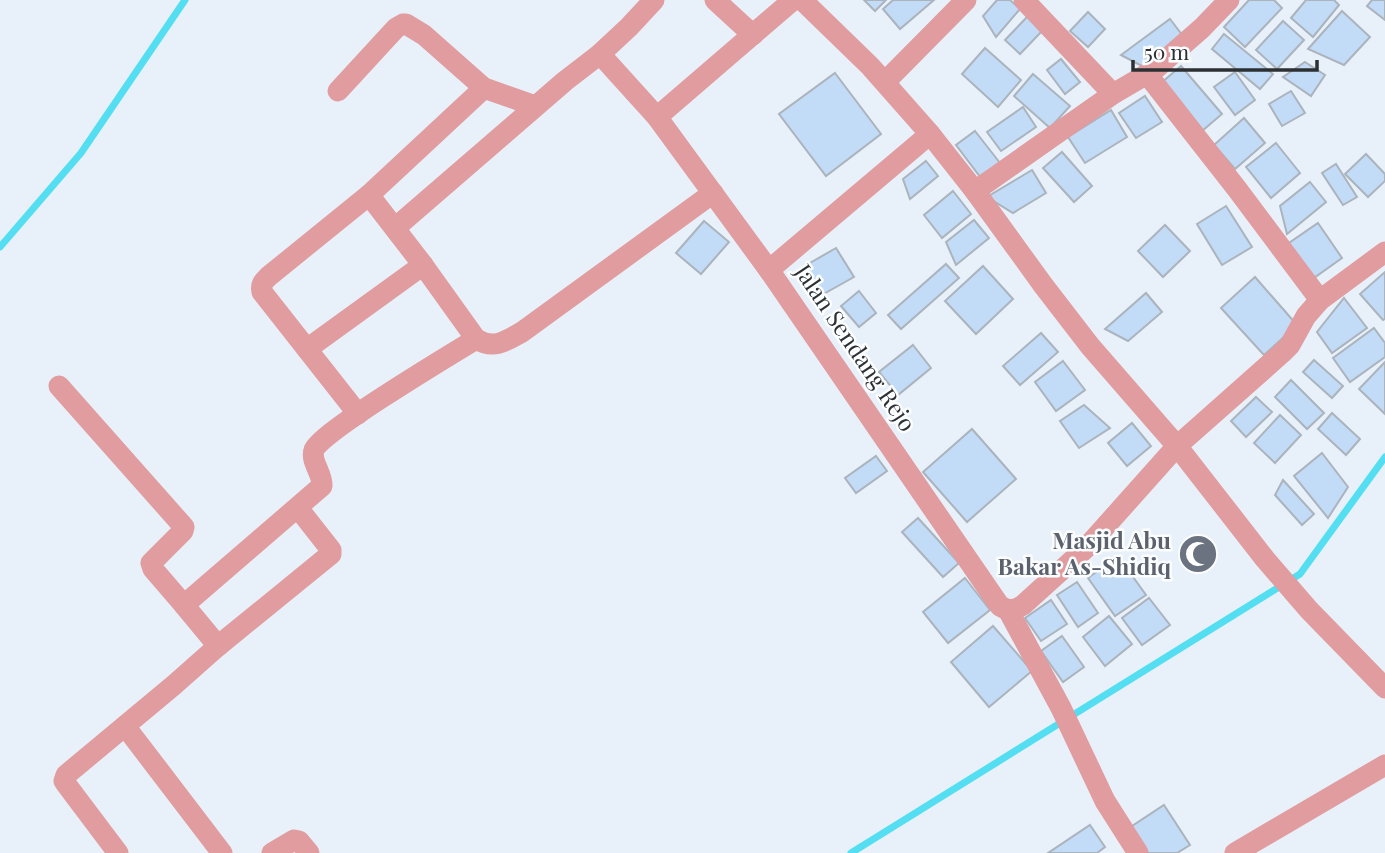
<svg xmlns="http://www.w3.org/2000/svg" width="1385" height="853" font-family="'Playfair Display',serif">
	<rect width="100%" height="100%" fill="#e8f0fa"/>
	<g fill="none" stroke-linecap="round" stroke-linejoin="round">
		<g stroke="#53def1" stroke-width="7">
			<path d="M0 247 81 153 185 0"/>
			<path d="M851 853 1300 574 1385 457"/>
		</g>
	</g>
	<g fill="#c2dcf8" stroke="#abb3bc" stroke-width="2">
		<path d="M864 0H886L875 11Z"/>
		<path d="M893 0H934L900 29 883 9Z"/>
		<path d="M997 0H1010L1020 9 996 37 983 16Z"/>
		<path d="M1249 0H1274L1282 8 1245 47 1224 27Z"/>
		<path d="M1306 0H1334L1339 5 1313 37 1291 18Z"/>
		<path d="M1372 0H1385V20L1367 6Z"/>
		<path d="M1342 11 1370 37 1344 65 1308 49Z"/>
		<path d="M1088 12 1105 29 1088 47 1070 31Z"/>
		<path d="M1028 16 1043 30 1020 54 1005 40Z"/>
		<path d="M1170 19 1183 36 1142 66 1121 55Z"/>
		<path d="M1283 21 1304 40 1277 69 1256 50Z"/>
		<path d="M1224 34 1273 74 1260 89 1212 49Z"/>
		<path d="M985 48 1021 80 998 107 962 74Z"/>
		<path d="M1061 59 1080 82 1065 94 1047 70Z"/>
		<path d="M1305 62 1325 75 1311 96 1283 77Z"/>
		<path d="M1181 66 1222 114 1202 131 1161 83Z"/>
		<path d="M1235 72 1255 100 1235 115 1214 87Z"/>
		<path d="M835 73 881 134 826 176 779 114Z"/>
		<path d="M1033 74 1070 106 1050 128 1014 96Z"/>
		<path d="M1291 91 1305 113 1282 126 1269 104Z"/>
		<path d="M1145 96 1162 122 1136 138 1119 113Z"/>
		<path d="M1023 107 1036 127 1001 151 987 132Z"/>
		<path d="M1111 110 1127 137 1085 163 1068 137Z"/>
		<path d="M1244 118 1265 143 1235 169 1214 145Z"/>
		<path d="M975 131 1000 163 981 178 956 145Z"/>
		<path d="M1276 143 1300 173 1271 198 1246 167Z"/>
		<path d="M1062 152 1092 186 1074 202 1043 168Z"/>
		<path d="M1366 154 1385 174V181L1368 197 1345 174Z"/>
		<path d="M926 161 938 176 910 199 903 179Z"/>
		<path d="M1336 164 1357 197 1343 205 1322 173Z"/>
		<path d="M1032 170 1046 193 1013 213 987 197Z"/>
		<path d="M1310 182 1326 202 1287 234 1280 206Z"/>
		<path d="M953 191 971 214 942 238 924 215Z"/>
		<path d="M1226 206 1252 247 1222 265 1197 224Z"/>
		<path d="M974 220 989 238 956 265 946 242Z"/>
		<path d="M704 221 729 242 701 274 676 253Z"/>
		<path d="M1318 223 1342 258 1311 280 1286 245Z"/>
		<path d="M1165 225 1190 251 1163 277 1138 251Z"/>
		<path d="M836 248 854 277 820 296 803 267Z"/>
		<path d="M946 264 959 278 901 329 888 315Z"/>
		<path d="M983 266 1013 299 976 334 945 301Z"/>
		<path d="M1385 272V319L1383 320 1360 294Z"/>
		<path d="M1255 277 1297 325 1264 355 1221 308Z"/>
		<path d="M859 291 876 313 859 327 841 306Z"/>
		<path d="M1146 293 1162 312 1128 341 1105 329Z"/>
		<path d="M1344 298 1367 328 1332 353 1317 332Z"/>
		<path d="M1374 328 1385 343V357L1350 382 1333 358Z"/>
		<path d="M1041 333 1058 352 1020 385 1003 366Z"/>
		<path d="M913 345 931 368 898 395 879 372Z"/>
		<path d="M1314 360 1343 386 1332 398 1303 372Z"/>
		<path d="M1063 361 1085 390 1056 411 1035 382Z"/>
		<path d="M1385 362V414L1359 389Z"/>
		<path d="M1291 380 1324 413 1307 429 1275 397Z"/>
		<path d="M1256 397 1272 412 1246 437 1231 421Z"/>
		<path d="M1084 405 1110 428 1079 448 1060 421Z"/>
		<path d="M1332 413 1360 439 1346 455 1318 429Z"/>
		<path d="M1280 415 1301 435 1275 463 1254 443Z"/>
		<path d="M1132 423 1151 446 1127 466 1108 443Z"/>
		<path d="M972 429 1016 479 967 522 923 472Z"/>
		<path d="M1322 453 1348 487 1328 518 1294 476Z"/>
		<path d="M876 456 887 471 856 493 845 478Z"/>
		<path d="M1283 480 1314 514 1302 525 1275 495Z"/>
		<path d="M918 518 959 563 943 577 902 532Z"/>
		<path d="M1118 556 1146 595 1115 616 1088 578Z"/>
		<path d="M965 578 990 610 948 643 923 612Z"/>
		<path d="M1077 582 1098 613 1078 627 1057 595Z"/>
		<path d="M1149 598 1170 625 1142 645 1122 618Z"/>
		<path d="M1051 600 1067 624 1041 641 1025 618Z"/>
		<path d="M1109 616 1132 644 1105 666 1083 637Z"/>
		<path d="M993 626 1032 671 989 707 951 662Z"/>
		<path d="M1062 636 1084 667 1063 682 1041 651Z"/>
		<path d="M1164 805 1190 845 1177 853H1145L1129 828Z"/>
		<path d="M1090 825 1105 847 1097 853H1048Z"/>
	</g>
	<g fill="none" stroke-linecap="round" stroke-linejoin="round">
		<g stroke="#e09c9e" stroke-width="21">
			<path d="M715 0 753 35"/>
			<path d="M802 0 870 66 930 134 975 191 1043 285 1090 346 1177 446 1265 559 1309 610 1385 688"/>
			<path d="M1024 0 1113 94"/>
			<path d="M600 54 657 117 769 270 995 599 1000 606 1008 610 1061 708 1105 801 1138 853"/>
			<path d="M1147 74 1237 189 1320 300"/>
			<path d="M885 82 966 0"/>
			<path d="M484 88 369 195 423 265 476 339C494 350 506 341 522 332L713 193"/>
			<path d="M338 91 396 28 403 24H406L424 35 484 88 535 106"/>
			<path d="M657 117 793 0"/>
			<path d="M975 191 1113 94 1154 70 1202 28 1229 0"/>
			<path d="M395 228 565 81 600 54 629 27 654 0"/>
			<path d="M769 270 930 134"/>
			<path d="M307 349 423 265"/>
			<path d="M59 386 184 527 183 531 151 563 153 569 184 605"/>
			<path d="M358 414 262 292C260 284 264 281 269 276L369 195"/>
			<path d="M1008 610 1016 609 1023 605 1086 548 1177 446 1282 353 1290 345 1306 316 1320 300 1385 252"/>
			<path d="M218 646 331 554V550L298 508"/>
			<path d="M125 726 222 853"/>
			<path d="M118 853 66 784 64 781 66 775 174 685 218 646 184 605 322 486C323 474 310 461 314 450 318 434 453 353 476 339"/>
			<path d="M272 853 294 840 299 841 309 853"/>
			<path d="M1235 853 1385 765"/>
		</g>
	</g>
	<defs>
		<g id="mosque-disc" transform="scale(2.0125)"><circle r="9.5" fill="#6b7280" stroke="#fbfdff"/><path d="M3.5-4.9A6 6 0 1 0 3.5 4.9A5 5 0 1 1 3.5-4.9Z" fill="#fff"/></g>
	</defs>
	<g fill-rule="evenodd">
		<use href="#mosque-disc" x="1198" y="554"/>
	</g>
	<g text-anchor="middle" stroke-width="5" stroke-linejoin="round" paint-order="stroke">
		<g font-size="23" fill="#2d3033" stroke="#fbfdff">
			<text transform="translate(855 348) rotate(56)" y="8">Jalan Sendang Rejo</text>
		</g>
		<g font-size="23" font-weight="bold" fill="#5b616d" stroke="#fbfdff" text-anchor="end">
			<text x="1171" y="549">Masjid Abu<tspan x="1171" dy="26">Bakar As-Shidiq</tspan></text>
		</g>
	</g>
	<path d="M1133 60v10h184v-10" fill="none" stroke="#2d3033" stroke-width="3.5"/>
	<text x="1144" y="60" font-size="21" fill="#2d3033" stroke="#fbfdff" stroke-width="5" paint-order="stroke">50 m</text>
</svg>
